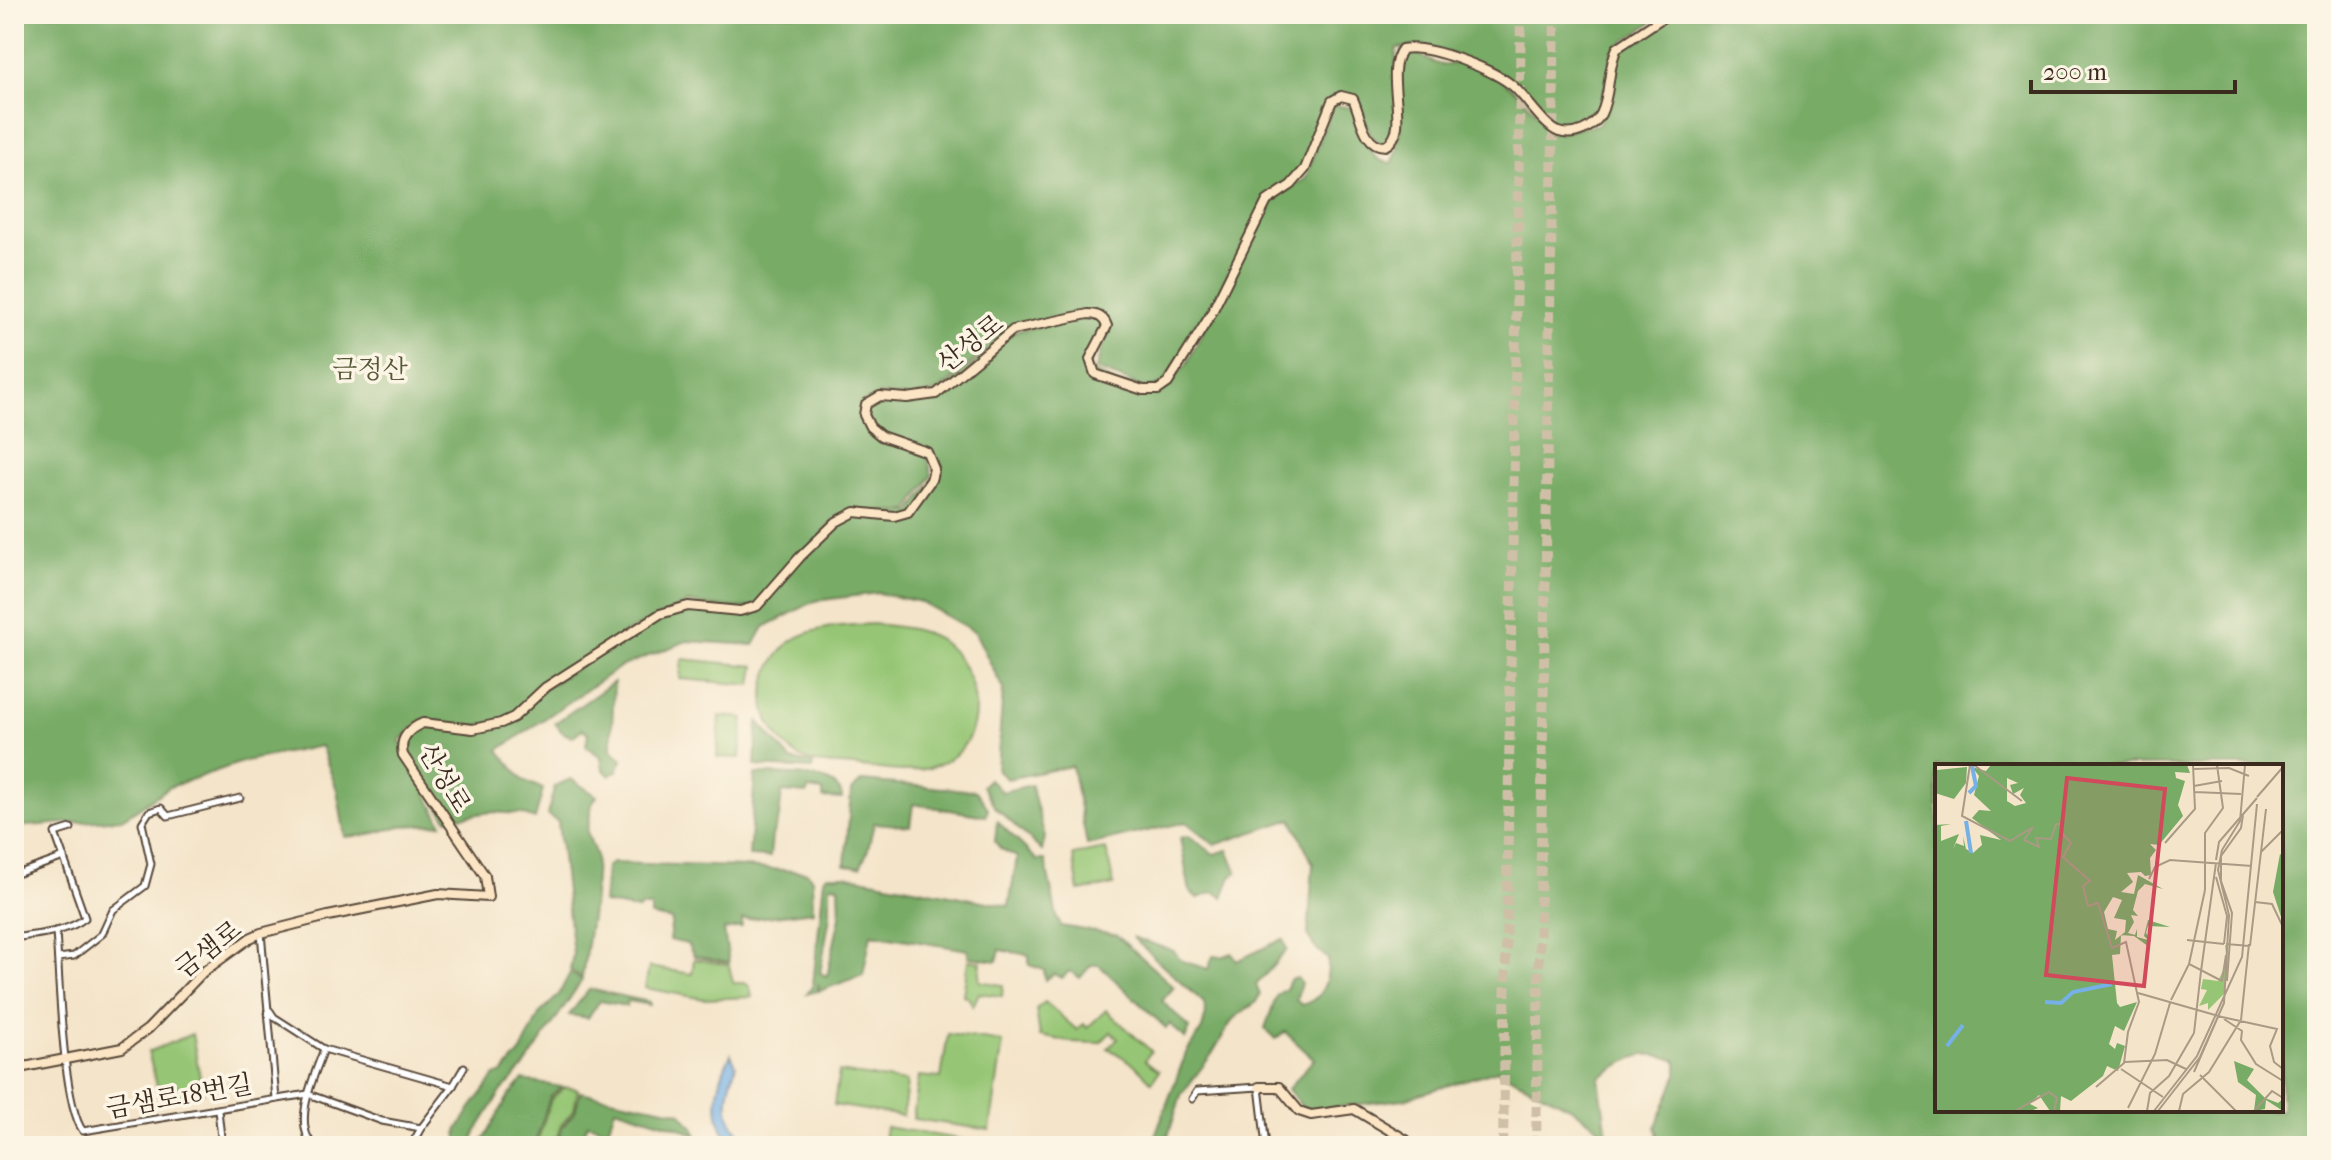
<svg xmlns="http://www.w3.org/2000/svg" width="2331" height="1160" font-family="'IM FELL French Canon','Noto Serif KR',serif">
	<rect width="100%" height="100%" fill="#fcf5e5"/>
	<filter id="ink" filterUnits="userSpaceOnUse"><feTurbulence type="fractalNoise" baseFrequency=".0125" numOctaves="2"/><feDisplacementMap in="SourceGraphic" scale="16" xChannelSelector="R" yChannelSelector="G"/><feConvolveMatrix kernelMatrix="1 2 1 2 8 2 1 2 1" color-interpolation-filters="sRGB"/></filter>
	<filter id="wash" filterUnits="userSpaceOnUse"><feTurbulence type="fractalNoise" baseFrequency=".006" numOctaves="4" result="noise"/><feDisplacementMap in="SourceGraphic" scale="32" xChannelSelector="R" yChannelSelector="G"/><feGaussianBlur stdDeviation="1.8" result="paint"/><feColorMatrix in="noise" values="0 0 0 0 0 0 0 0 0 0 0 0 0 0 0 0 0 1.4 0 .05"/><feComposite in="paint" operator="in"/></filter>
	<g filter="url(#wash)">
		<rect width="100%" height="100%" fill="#f4e4c9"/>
		<g fill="#96c675" stroke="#68784a" stroke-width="2">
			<path d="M876 624C896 627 923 628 940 640 982 670 992 743 938 765 911 776 881 769 853 766 834 764 810 766 795 754 766 730 754 698 773 663 778 655 785 645 793 640 818 625 847 625 876 624Z"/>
			<path d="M682 659 755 666 752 685 680 679Z"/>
			<path d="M720 716 744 718 740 758 717 757Z"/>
			<path d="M1106 849 1114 885 1079 891 1073 855Z"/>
			<path d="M694 959 729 965 733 983H745L750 987 752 997 704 999 645 988 649 967 692 974Z"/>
			<path d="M968 960 981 962 979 981 1003 985 1002 996 979 993 973 1006 968 997 963 995Z"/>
			<path d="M1045 1002 1077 1030 1084 1024 1087 1028 1106 1010 1151 1051 1145 1060 1159 1071 1152 1082 1134 1064 1108 1048 1118 1039 1111 1032 1100 1043 1071 1042 1040 1036 1036 1009Z"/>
			<path d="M192 1034 203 1093 160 1097 148 1052Z"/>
			<path d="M948 1034 1003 1042 990 1130 913 1119 919 1076 941 1078Z"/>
			<path d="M839 1072 907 1082 903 1116 834 1105Z"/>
			<path d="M565 1087 578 1089 574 1110 561 1125 554 1146H536L551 1099Z"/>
			<path d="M886 1127 983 1143 982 1146H883Z"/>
		</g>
		<g fill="#78ab66" stroke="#5a6a42" stroke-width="2" fill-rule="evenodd">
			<path d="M14 14H1664L1613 49 1600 111 1578 130 1557 129 1513 83 1488 67 1425 46 1397 48C1392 72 1401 116 1394 132 1392 140 1387 142 1381 145L1371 135 1353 96 1330 98 1302 171 1267 197 1207 316 1162 385 1145 388 1096 369 1108 322 1101 315 1014 328 937 392 911 397 878 395 865 403 869 427 927 454 932 475 909 510 895 514 856 510 834 521 757 605 741 608 687 603 622 634 511 717 473 727 421 720 400 741 442 824 401 826 368 835 345 837 337 790 321 746 245 761 170 787 122 819 14 827Z"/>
			<path d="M1673 14H2317V1146H1659L1656 1126 1677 1075V1061C1642 1046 1628 1060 1599 1078L1607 1134 1572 1108 1497 1070 1404 1099 1313 1110 1302 1107 1288 1089 1314 1059 1285 1032 1275 1039 1265 1028 1277 995 1286 989 1290 980 1297 978 1301 983 1296 1000 1302 1005C1324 999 1329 980 1328 959L1315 947 1308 936 1313 864 1292 819 1215 845 1186 822 1087 845 1072 766 1007 779 997 770 1003 689 975 632 921 602 878 593 815 601 764 627 754 645 687 641 620 667 499 750 523 780 543 789 535 819 521 814 491 812 447 819 404 752 406 739 422 725 495 727 548 687 659 616 687 607H757C778 584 826 522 855 513 871 508 894 513 911 512L936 476 932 454 879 434 865 413 868 404 879 398 936 396 1015 331 1060 324 1090 316 1104 323 1089 368 1116 384 1165 389 1186 365 1269 200 1305 179 1333 105 1354 108C1363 126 1366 164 1392 163 1411 127 1386 86 1402 50 1418 50 1427 63 1443 65 1449 66 1454 62 1461 63 1503 70 1529 105 1556 134L1599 124 1618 50ZM1937 766H2281V1110H1937Z"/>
			<path d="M614 682 611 749 622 760 617 771 610 776 603 769 601 757 586 746 588 733 582 729 572 737 562 732 555 723Z"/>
			<path d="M758 721 791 760 813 764 812 769 755 766Z"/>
			<path d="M755 774C777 775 842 770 842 799L823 798V791L808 789 807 794 782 792 779 818 772 836 770 857 749 856Z"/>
			<path d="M571 779 597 796 592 804 587 832 596 856 594 897 582 978 570 970 573 954 558 822 547 815 555 786Z"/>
			<path d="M989 779 1002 792 1031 785 1045 837 1042 851 995 807 982 786Z"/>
			<path d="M862 781 976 791 988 808 986 816 913 804 910 826 874 823 867 853 860 867 845 865 851 791Z"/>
			<path d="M997 821 1037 860H1045L1057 917 1061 926 1116 935 1174 987 1162 1001 1190 1028 1185 1039 1170 1024 1166 1028 1099 965H1091L1080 978 1070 971 1061 978 1054 974 1045 980 1044 970 1029 965V955L1000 950 997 961 968 957V950L871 934 863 975 819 991V983L817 991 807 994 813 985 824 879 827 875H845L1009 906 1017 857 1001 849 995 842ZM830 885 839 886 840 917 827 976 820 973 830 916Z"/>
			<path d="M1189 836 1214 854 1228 850 1237 872 1231 877 1223 897 1214 892 1198 898 1190 892 1180 838Z"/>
			<path d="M612 863 746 867 807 872 812 879 813 911 742 920V927L724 930 729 963 694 956 687 944 669 940 672 920 651 916V907H640L639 910 603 903 606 867Z"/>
			<path d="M1132 937 1174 951 1182 961 1208 969 1213 956 1222 957 1232 953 1237 961 1283 939 1287 950 1256 985 1260 995 1255 1003 1233 1019 1212 1054 1181 1095 1165 1146H1151L1186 1053 1202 1029 1206 1014 1204 1003Z"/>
			<path d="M570 973 582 980 524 1067 501 1092 476 1132 471 1146H459L457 1131 471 1108 495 1076 503 1073 521 1052 540 1013 558 996Z"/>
			<path d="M589 989 650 1002V1005L628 1001 626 1006 600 1001 588 1018 569 1015Z"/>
			<path d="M523 1080 562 1087 550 1097 534 1146H480L508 1097Z"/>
			<path d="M580 1092 680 1112 693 1127 697 1136 680 1128 615 1108 608 1130 588 1124C579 1145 579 1146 556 1146L562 1127 575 1112Z"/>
		</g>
		<path fill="#75b0e6" stroke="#586d82" stroke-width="2" d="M731 1054 736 1065C725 1101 720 1121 754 1146H735C708 1122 716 1083 731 1054Z"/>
	</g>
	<g filter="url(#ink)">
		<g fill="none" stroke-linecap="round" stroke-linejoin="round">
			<g stroke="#cfbfa7" stroke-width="10" stroke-dasharray="10 5" stroke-linecap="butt">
				<path d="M1503 1146 1521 14"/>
				<path d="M1536 1146 1555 14"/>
			</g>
			<g stroke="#574638" stroke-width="9">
				<g id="street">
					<path d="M14 875 64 857"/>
					<path d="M56 931C59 972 62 1103 83 1131L308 1094 382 1121 421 1128 453 1086 464 1067"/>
					<path d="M261 933 276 1099"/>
					<path d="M14 938C37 934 66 933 85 918L55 833 71 828"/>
					<path d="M58 958 74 956 102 934 113 910 145 886 151 864 142 823 149 812 161 808 168 816 240 798"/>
					<path d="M14 1007 18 1068"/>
					<path d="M270 1011 274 1017 324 1049"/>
					<path d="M1192 1099 1197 1091 1259 1087 1266 1146"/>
					<path d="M218 1110 222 1146"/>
					<path d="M314 1146C291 1124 315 1074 324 1049L453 1086"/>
					<path d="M411 1146 421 1128"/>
				</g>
			</g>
			<g stroke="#574638" stroke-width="12">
				<g id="secondary">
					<path d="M14 1069 122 1048 148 1029 203 972 250 938 261 933 328 916 438 894 488 897 485 876 403 755C399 738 409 729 423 723L473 729 501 723 514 717 546 687 660 614 688 606 740 611 757 606 800 557 836 522 855 512 894 516 908 512 931 480 934 469 927 452 881 436 870 427 864 415 866 404 880 396 907 398 936 394 1013 330 1088 314C1097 314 1104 317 1107 326L1090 359 1095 374 1143 390H1158L1168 383 1210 316 1267 201 1291 185 1305 169 1332 101 1341 96 1353 99C1361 115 1363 146 1385 146 1413 132 1382 75 1402 49 1428 44 1497 70 1515 88 1527 99 1545 127 1559 132 1575 137 1593 128 1601 114 1611 94 1607 68 1617 48L1668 14"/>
					<path d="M1259 1087H1279L1299 1111 1311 1115 1354 1109 1406 1140 1410 1146"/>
				</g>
			</g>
			<use href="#street" stroke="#fff" stroke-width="5"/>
			<use href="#secondary" stroke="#fce5c4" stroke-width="8"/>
		</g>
	</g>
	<g text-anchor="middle" stroke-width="7" stroke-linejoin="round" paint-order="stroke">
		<g font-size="26" fill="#3b2a1e" stroke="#fcf5e5">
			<text transform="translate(970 343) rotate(-38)" y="9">산성로</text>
			<text transform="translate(445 778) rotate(59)" y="9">산성로</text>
			<text transform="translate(208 949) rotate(-38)" y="9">금샘로</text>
			<text transform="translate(179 1096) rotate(-10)" y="9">금샘로18번길</text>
		</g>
		<g font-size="26" fill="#565938" stroke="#fcf5e5">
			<text x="370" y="378">금정산</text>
		</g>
	</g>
	<g transform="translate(1935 764)">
		<rect width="348" height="348" fill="#f4e4c9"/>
		<path d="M290 181H293L291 213 289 230 273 246V239L264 242 272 226 266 225 268 215 283 217 292 198Z" fill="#96c675"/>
		<path d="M0 1 2 6 32 3 31 19 19 35 0 29ZM56 1H252L255 9 240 8 241 14 250 17 243 41 248 52 224 81 215 80 221 86 215 94 216 111 210 112 214 116 206 108 192 109 198 118 186 128 199 130 203 111 228 125 210 120 203 127 198 146 203 152 196 151 199 158 193 169 200 171 202 165V173L213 176 209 172 213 156 235 163 213 162 211 169 216 176 213 182 221 188 199 172 186 171 185 190 177 191 182 239 185 243 202 238 189 267 180 262 174 280 180 285 182 279 190 282 183 307 172 302 168 312 136 337 126 332 125 347H115L104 331 95 340 103 344 96 347H0V61L16 60 6 62V77L24 70 18 85 21 79 29 82 28 72 31 85 38 89 47 81 45 71 66 76 37 54 44 46 56 47 39 31 44 12 37 3 51 7ZM72 14 83 19 75 21 78 30 89 24 85 31 91 39 80 42 72 37ZM178 133 187 136 179 154 191 156 190 168 180 176 182 167 173 165 169 148ZM345 90 348 92V159L338 128ZM299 297 319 305 312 316 330 334 343 339 348 335V347L331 336 330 345 319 347 321 331 303 318Z" fill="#78ab66" fill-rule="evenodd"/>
		<path fill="none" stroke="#75b0e6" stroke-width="4" d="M34 29 41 22 37 2M31 57 36 89M110 238 126 239 138 228 177 220M12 282 28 261"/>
		<path fill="none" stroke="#aa9a85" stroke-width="2" d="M35 1 27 52 75 77 98 63 89 76 104 83 101 74 116 75 121 60H126V68L136 79 128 93 155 117 148 122 153 142 163 139 177 184 191 178 204 238 193 268 189 299 161 323M39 1 87 37M258 5 294 4 314 12M259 22 287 17M260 28 306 30M322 33 348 3M230 79 260 45 258 1M326 88 331 45M270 95V69L288 44 282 1M270 95V126M281 96 284 78 322 34M281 113 292 152 289 180M214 115 220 103 235 96 317 102M270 126 254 200 287 217M320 138 337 140 348 163M252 176 289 180M291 180 315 182M315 182 326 88 348 66M266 207 281 99M287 217 291 191M292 217 297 149 286 117V92L306 64 308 51M203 229 287 253M236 236 254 200M287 253 342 265 335 282 339 298 348 305M289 255 307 267 306 276 321 300 348 317M306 256 314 180M259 269 266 207M190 298 232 296 251 305M186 305 228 333M259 308 289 239M265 311 301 347M193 344 220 290 235 239M80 347 114 328 122 334 119 347M212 347 215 329 234 312 259 269M219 347 262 292 307 193 322 40M223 347 265 293 289 239 294 151 283 106 287 86 305 57 310 1M244 347 248 330 274 308 306 256M319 347 337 327 348 334"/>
		<path fill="#d1495b" fill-opacity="0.15" stroke="#d1495b" stroke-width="4" d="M132 14 230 25 209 222 111 211Z"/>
		<rect width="348" height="348" fill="none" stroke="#3b2a1e" stroke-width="4"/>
	</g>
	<rect width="2331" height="1160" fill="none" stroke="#fcf5e5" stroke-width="48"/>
	<path d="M2031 80v12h204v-12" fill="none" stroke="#3b2a1e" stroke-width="4"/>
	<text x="2043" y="80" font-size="24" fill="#3b2a1e" stroke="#fcf5e5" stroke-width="6" paint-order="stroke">200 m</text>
</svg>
